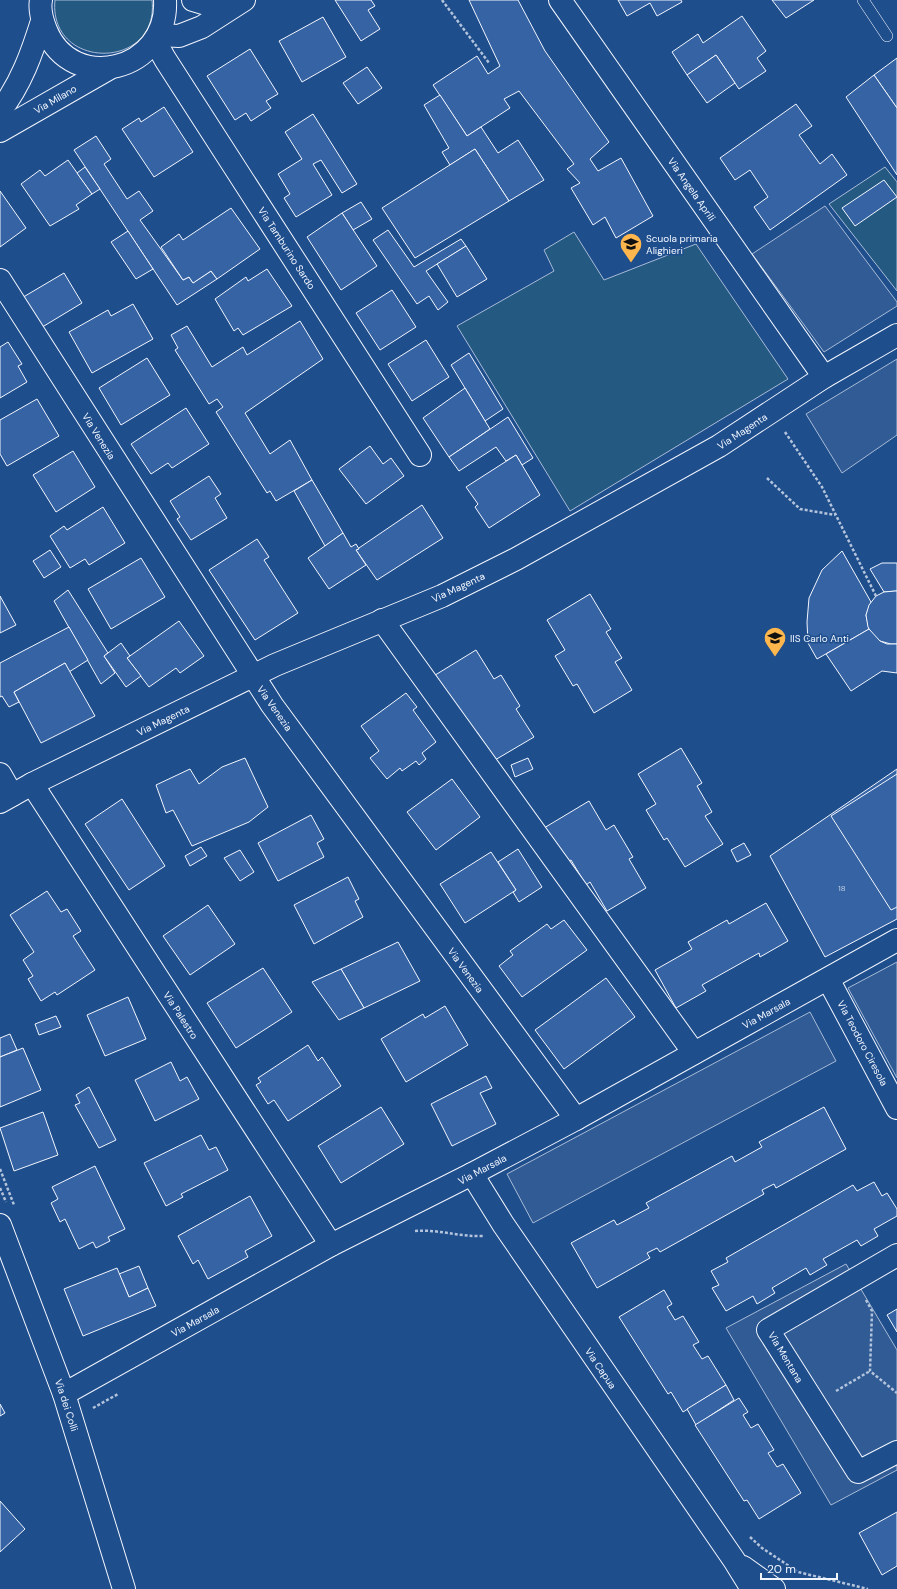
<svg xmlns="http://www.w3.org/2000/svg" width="897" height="1589" font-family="'DM Sans',sans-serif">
	<rect width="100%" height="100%" fill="#1f4e8c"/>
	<g fill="#245a82" stroke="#a8bbd7">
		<path d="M55 0H152C160 71 48 71 55 0Z"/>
		<path d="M885 167 897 182V291L829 204Z"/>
		<path d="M574 232 604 280 696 244 788 379 570 511 457 326 554 271 544 250Z"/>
	</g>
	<g fill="#305b95" stroke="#a8bbd7">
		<path d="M825 206 897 302V306L824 352 752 254Z"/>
		<path d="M897 359V435L842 473 806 414Z"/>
		<path d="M897 962V1078L848 988Z"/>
		<path d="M810 1012 836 1061 533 1223 507 1174Z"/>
		<path d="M846 1264 897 1350V1470L831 1505 726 1328Z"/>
	</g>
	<g fill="#3563a3" stroke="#f2f6ff">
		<path d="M335 0H371L375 6 368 10 380 29 361 41Z"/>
		<path d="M469 0H518L545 51 609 142 590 159 598 171 621 158 653 216 616 238 605 217 593 225 571 188 580 183 567 169 574 164 519 91 504 99 510 108 467 136 433 85 477 56 488 74 500 66Z"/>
		<path d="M618 0H681L682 2 657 16 650 3 627 16Z"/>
		<path d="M772 0H814L786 18Z"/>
		<path d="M742 16 766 51 757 58 766 71 739 89 716 55 687 75 672 52 698 34 703 43Z"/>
		<path d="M323 17 346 57 302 82 279 41Z"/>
		<path d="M250 49 278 94 266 101 271 108 251 121 246 113 235 120 207 76Z"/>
		<path d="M716 55 735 83 707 103 687 75Z"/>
		<path d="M897 58V108L874 75Z"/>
		<path d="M367 67 382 88 358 104 343 83Z"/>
		<path d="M874 75 897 108V175L846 97Z"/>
		<path d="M440 95 467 136 481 127 498 153 518 140 544 180 509 201 475 149 450 165 442 152 449 148 424 105Z"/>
		<path d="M796 104 812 126 799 135 820 164 832 154 847 175 770 230 754 207 768 197 750 170 735 180 720 158Z"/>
		<path d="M164 107 193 152 154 177 122 129 139 118 141 122Z"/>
		<path d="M313 114 357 184 342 193 321 160 313 164 332 195 296 217 284 198 290 194 278 174 302 159 285 132Z"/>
		<path d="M96 136 111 159 104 164 127 199 139 191 153 211 140 220 183 280 189 277 193 283 211 271 217 279 177 305 74 150Z"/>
		<path d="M475 149 509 201 415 258 382 208Z"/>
		<path d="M68 160 92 194 76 205 79 209 50 226 21 184 40 170 45 176Z"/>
		<path d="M85 167 100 189 92 194 77 173Z"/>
		<path d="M884 180 897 197 855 226 842 208Z"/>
		<path d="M0 191 26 228 0 247Z"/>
		<path d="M361 202 372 219 353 230 342 213Z"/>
		<path d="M231 208 260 249 217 279 211 271 193 283 189 277 183 280 161 247 179 234 183 240Z"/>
		<path d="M342 213 377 266 341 290 307 237Z"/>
		<path d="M388 230 414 267 461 239 466 246 426 271 448 302 438 310 429 296 417 304 373 240Z"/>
		<path d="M128 231 153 269 136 279 111 242Z"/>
		<path d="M466 246 487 279 457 297 437 264Z"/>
		<path d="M267 269 292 306 243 335 238 328 234 331 215 299 246 277 248 281Z"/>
		<path d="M64 273 82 303 39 329 20 299Z"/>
		<path d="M392 290 416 327 380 350 356 313Z"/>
		<path d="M133 304 153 339 92 373 69 332 108 310 111 316Z"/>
		<path d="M300 321 323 359 245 413 270 454 290 440 312 480 276 501 270 491 267 493 216 412 223 407 217 399 209 404 175 350 178 348 171 335 187 326 212 367 243 347 247 355Z"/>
		<path d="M426 340 449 377 412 401 388 364Z"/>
		<path d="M8 342 22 364 18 366 27 382 0 398V347Z"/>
		<path d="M469 353 503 409 485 421 451 365Z"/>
		<path d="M147 358 170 395 121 425 99 388Z"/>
		<path d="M465 388 490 429 449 457 423 418Z"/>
		<path d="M37 399 59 436 7 466 0 454V420Z"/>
		<path d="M186 408 209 444 172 468 168 463 151 474 131 444Z"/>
		<path d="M508 417 533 458 522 465 516 455 506 461 496 447 459 471 449 457Z"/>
		<path d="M370 446 383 464 391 458 404 476 366 504 339 469Z"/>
		<path d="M73 451 95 487 56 512 33 475Z"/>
		<path d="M516 455 540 495 489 528 475 507 478 504 466 487Z"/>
		<path d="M209 476 221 494 215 498 227 518 191 540 177 519 180 517 170 501Z"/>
		<path d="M312 480 343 533 325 546 294 491Z"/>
		<path d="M422 505 443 538 377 580 356 550Z"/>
		<path d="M103 507 125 543 89 565 85 559 70 568 50 536 64 526 67 530Z"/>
		<path d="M343 533 351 547 356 544 359 549 356 550 366 565 329 589 308 558Z"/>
		<path d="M257 539 269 557 264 560 298 613 255 640 209 570Z"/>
		<path d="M50 550 61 567 44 578 33 561Z"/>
		<path d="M842 551 871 602 866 615 869 629 817 659 808 643 807 622 809 598 822 570Z"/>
		<path d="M141 558 165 597 111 629 88 589Z"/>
		<path d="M882 563H897V591L884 592 870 569Z"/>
		<path d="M68 590 108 653 104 656 115 673 101 684 54 601Z"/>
		<path d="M895 591H897V644H891L880 641 872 634 868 627 866 615 869 605 876 596 884 592Z"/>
		<path d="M590 594 611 629 606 632 622 658 615 662 632 690 594 713 577 684 573 686 555 656 565 650 547 620Z"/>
		<path d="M0 596 16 625 0 633Z"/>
		<path d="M179 621 204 656 180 673 176 668 149 687 127 658Z"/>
		<path d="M69 627 88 660 69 672 65 663 14 692 19 702 9 707 2 696 0 697V663Z"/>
		<path d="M869 629 880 641 887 644H897V673L882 671 851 691 826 654Z"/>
		<path d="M121 643 130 656 127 658 141 676 126 687 104 656Z"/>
		<path d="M476 650 494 679 501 675 520 706 516 709 534 737 495 760 477 732 473 734 432 677Z"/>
		<path d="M65 663 95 716 41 743 14 692Z"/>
		<path d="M406 693 417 707 413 710 436 742 422 753 426 759 419 765 416 761 402 771 400 768 387 779 370 758 379 751 361 726Z"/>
		<path d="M681 748 702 783 697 786 712 812 705 816 723 844 685 867 667 838 664 840 646 810 656 804 638 774Z"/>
		<path d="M245 758 268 807 249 822 192 846 173 810 166 813 156 785 190 769 199 784 222 767Z"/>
		<path d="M528 758 533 769 515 777 511 765Z"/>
		<path d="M897 769V919L825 957 770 856Z"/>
		<path d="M897 774V907L891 910 831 816Z"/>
		<path d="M452 779 480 817 436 850 407 812Z"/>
		<path d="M122 799 165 866 129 890 85 824Z"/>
		<path d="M589 801 606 830 614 825 633 857 629 859 646 888 607 911 590 882 586 885 571 860 565 863 544 828Z"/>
		<path d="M311 815 324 839 317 843 324 857 278 881 258 843Z"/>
		<path d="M744 843 751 855 737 862 731 850Z"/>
		<path d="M201 847 207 856 190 866 185 856Z"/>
		<path d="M518 849 542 887 519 902 513 892 516 890 498 862Z"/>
		<path d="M240 850 254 872 240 881 224 858Z"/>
		<path d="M491 852 516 890 465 923 440 884Z"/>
		<path d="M348 877 359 899 355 901 363 917 314 944 294 905Z"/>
		<path d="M47 891 61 912 67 909 81 931 73 936 95 970 57 995 55 992 41 1001 28 979 33 976 23 960 34 952 10 915Z"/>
		<path d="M766 903 788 941 760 957 759 953 702 985 706 991 676 1008 655 970 692 949 688 942 727 920 729 924Z"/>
		<path d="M208 905 235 944 190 975 163 936Z"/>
		<path d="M564 920 587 950 522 997 499 966 513 955 510 951 547 924 551 929Z"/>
		<path d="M398 942 420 981 364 1008 341 969Z"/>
		<path d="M263 968 292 1012 236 1048 207 1003Z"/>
		<path d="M341 969 364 1008 339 1020 312 982Z"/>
		<path d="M606 978 635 1017 564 1069 535 1030Z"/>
		<path d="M128 997 146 1039 105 1056 87 1015Z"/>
		<path d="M445 1006 468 1045 406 1082 381 1039 423 1014 425 1018Z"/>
		<path d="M56 1016 61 1027 39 1035 35 1024Z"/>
		<path d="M10 1034 17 1050 0 1057V1038Z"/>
		<path d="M308 1045 318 1061 322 1057 341 1086 288 1121 274 1100 268 1104 256 1085 261 1082 258 1078Z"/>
		<path d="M23 1048 41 1090 0 1107V1057Z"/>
		<path d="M171 1062 180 1081 187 1077 199 1099 155 1121 135 1080Z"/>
		<path d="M486 1076 492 1088 480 1093 496 1124 452 1146 431 1104Z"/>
		<path d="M89 1087 116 1140 99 1148 75 1105 80 1103 76 1095Z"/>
		<path d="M381 1107 404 1144 341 1183 318 1146Z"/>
		<path d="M824 1107 846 1149 776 1188 774 1184 762 1190 764 1194 660 1252 657 1248 647 1253 650 1258 597 1288 571 1243 614 1220 617 1225 649 1208 646 1203 732 1156 735 1162 762 1147 759 1142Z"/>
		<path d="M43 1112 58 1155 14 1171 0 1128Z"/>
		<path d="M201 1135 209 1150 216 1147 228 1170 181 1194 183 1197 166 1206 144 1163Z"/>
		<path d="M95 1166 125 1229 108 1237 110 1241 96 1248 93 1242 79 1249 65 1219 60 1222 51 1203 58 1199 52 1187Z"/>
		<path d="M874 1182 882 1196 887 1193 897 1209V1216L874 1229 878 1236 861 1246 857 1240 823 1259 827 1265 810 1275 806 1268 772 1288 775 1293 757 1304 753 1296 726 1311 712 1288 719 1285 711 1271 728 1262 726 1258 853 1185 857 1191Z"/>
		<path d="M250 1196 272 1236 245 1251 248 1257 208 1279 198 1260 193 1264 178 1236Z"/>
		<path d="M139 1266 148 1288 129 1297 119 1274Z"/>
		<path d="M117 1268 129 1297 148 1288 156 1306 83 1336 64 1289Z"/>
		<path d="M664 1290 672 1304 667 1307 675 1320 683 1316 699 1342 693 1345 702 1359 708 1356 726 1385 683 1412 671 1392 668 1394 619 1317Z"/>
		<path d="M897 1309V1332L887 1315Z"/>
		<path d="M726 1385 734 1400 696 1425 687 1409Z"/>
		<path d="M739 1398 748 1412 743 1415 751 1428 758 1424 774 1450 768 1453 777 1467 783 1464 801 1493 759 1519 747 1500 744 1501 695 1425Z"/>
		<path d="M0 1404 5 1413 0 1416Z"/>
		<path d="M0 1501 25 1529 0 1552Z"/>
		<path d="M897 1512V1566L882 1575 859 1533Z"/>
	</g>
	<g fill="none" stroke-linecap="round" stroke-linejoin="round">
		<g stroke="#f2f6ff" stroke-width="12">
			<path id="lane" d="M863 0 887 36"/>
		</g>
		<g stroke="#f2f6ff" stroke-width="24">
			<g id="street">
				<path d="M193 0 226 10"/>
				<path d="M560 0 824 377"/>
				<path d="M158 35 179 36 202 27 244 0"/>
				<path d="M155 41 165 59 420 455"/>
				<path d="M0 280 272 705 576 1119"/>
				<path d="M382 620 694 1053"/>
				<path d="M0 774 12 795"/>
				<path d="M32 784 331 1245"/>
				<path d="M0 802 32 784 275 665 442 596 516 559 719 446 824 377 897 335"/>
				<path d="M828 979 897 1108"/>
				<path d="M472 1174 503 1224 734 1560 752 1589"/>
				<path d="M0 1225 64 1394 124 1589"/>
				<path d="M897 1255 768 1330 858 1472 897 1452"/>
				<path d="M64 1394 331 1245 472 1174 576 1119 897 940"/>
				<path d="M743 1567 774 1589"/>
			</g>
		</g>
		<g stroke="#f2f6ff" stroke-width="24">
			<g id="secondary">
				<path d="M41 0C39 10 42 20 46 30 72 95 169 71 165 0"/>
				<path d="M0 111C21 84 32 53 42 21"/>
				<path d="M0 131 110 68"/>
			</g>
		</g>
		<g stroke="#b3c4dc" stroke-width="2.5" stroke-dasharray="3 2" stroke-linecap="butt">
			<path d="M442 0 489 63"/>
			<path d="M785 432 822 487 876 596"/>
			<path d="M767 478 800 509 835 515"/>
			<path d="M0 1169 14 1205"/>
			<path d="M0 1188 6 1202"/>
			<path d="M415 1231C439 1229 458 1237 483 1236"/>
			<path d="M866 1300 872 1311 870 1371 897 1393"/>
			<path d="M836 1391 870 1371"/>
			<path d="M93 1408 118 1394"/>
			<path d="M750 1537 762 1548 798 1572 868 1589"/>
		</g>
		<use href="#lane" stroke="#1f4e8c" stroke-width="11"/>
		<use href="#street" stroke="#1f4e8c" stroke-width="22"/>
		<use href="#secondary" stroke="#1f4e8c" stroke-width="22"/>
	</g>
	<defs>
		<g id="school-pin" transform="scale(1.15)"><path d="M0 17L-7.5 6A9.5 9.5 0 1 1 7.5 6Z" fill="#ffb74d" stroke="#1f4e8c"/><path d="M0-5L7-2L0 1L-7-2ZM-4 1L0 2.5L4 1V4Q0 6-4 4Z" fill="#111"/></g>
	</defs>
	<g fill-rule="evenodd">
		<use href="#school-pin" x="631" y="244"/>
		<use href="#school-pin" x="775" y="638"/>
	</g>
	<g text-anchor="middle" stroke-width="3" stroke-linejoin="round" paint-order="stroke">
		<g font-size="8" fill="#c3d1e8">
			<text x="842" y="891">18</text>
		</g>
		<g font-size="10" fill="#f2f6ff" stroke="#1f4e8c">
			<text transform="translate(55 99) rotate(-30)" y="4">Via Milano</text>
			<text transform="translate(692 189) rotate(55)" y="4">Via Angela Aprili</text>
			<text transform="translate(287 248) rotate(57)" y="4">Via Tamburino Sardo</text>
			<text transform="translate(742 431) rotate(-33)" y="4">Via Magenta</text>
			<text transform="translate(99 436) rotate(58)" y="4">Via Venezia</text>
			<text transform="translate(458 587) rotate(-25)" y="4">Via Magenta</text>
			<text transform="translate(275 708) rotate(55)" y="4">Via Venezia</text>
			<text transform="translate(163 720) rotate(-26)" y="4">Via Magenta</text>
			<text transform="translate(466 970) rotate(54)" y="4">Via Venezia</text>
			<text transform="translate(766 1013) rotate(-29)" y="4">Via Marsala</text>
			<text transform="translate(181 1015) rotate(57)" y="4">Via Palestro</text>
			<text transform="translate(863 1043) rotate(62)" y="4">Via Teodoro Ciresola</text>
			<text transform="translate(482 1169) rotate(-28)" y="4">Via Marsala</text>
			<text transform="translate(195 1321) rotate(-29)" y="4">Via Marsala</text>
			<text transform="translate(786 1357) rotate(59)" y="4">Via Mentana</text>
			<text transform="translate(601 1368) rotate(56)" y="4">Via Capua</text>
			<text transform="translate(67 1405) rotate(72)" y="4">Via dei Colli</text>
		</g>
		<g font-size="10" fill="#f2f6ff" stroke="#1f4e8c" text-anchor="start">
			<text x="646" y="242">Scuola primaria<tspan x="646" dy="12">Alighieri</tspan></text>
			<text x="790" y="642">IIS Carlo Anti</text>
		</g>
	</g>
	<path d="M761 1573v6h76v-6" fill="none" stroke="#f2f6ff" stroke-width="2"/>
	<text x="767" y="1573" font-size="12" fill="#f2f6ff" stroke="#1f4e8c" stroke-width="3" paint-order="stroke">20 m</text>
</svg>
